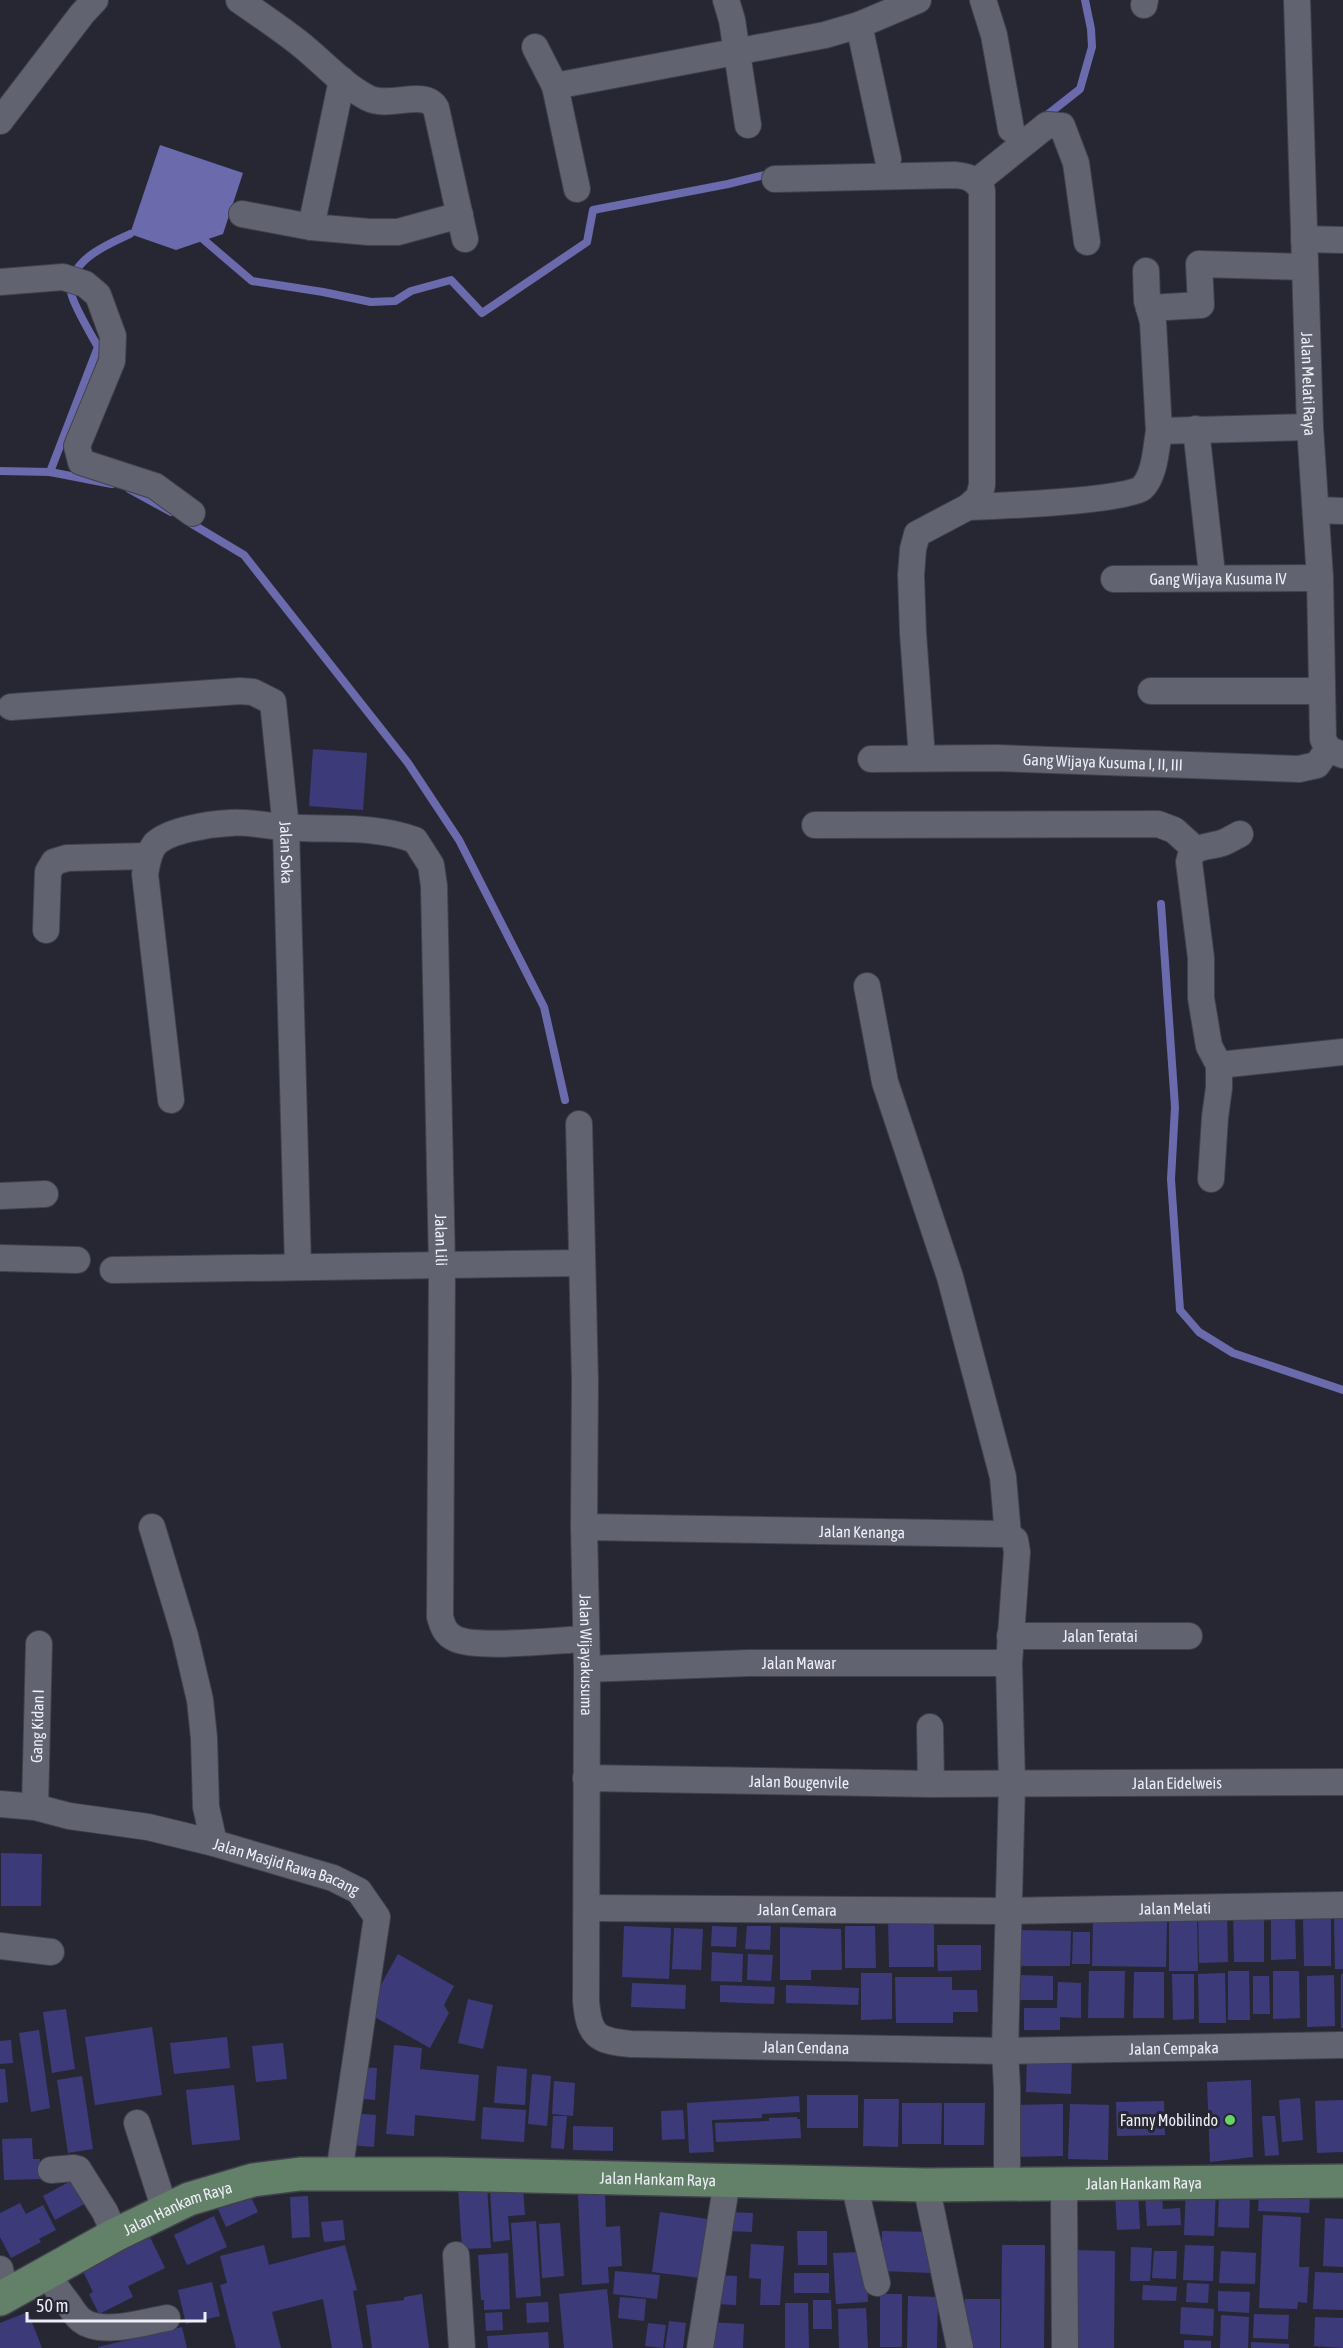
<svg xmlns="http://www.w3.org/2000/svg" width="1343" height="2348" font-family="'Asap Condensed',sans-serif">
	<rect width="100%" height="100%" fill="#272734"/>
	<path fill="#6a6aad" d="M160 145 243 173 223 234 176 250 130 234Z"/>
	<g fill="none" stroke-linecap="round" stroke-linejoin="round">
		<g stroke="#6a6aad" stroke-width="8">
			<path d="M1042 119 1080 89 1092 47 1091 29 1085 0"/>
			<path d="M204 240 252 281 323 292 371 302 395 301 411 291 451 280 482 313 587 242 593 210 728 184 773 173"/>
			<path d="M0 471 50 472 112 484"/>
			<path d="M50 472 98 347C92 336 72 303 71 292 68 260 107 245 130 234"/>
			<path d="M129 489 171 512"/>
			<path d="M187 521 244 555 408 763 459 840 544 1007 565 1100"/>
			<path d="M1161 904 1175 1107 1171 1179 1180 1310 1199 1332 1233 1353 1343 1390"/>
		</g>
	</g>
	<g fill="#3d3a79">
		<path d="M313 749 367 753 363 810 309 806Z"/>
		<path d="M1 1853 42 1854 41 1906H1Z"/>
		<path d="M1198 1909H1227L1228 1962 1199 1963Z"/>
		<path d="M1264 1909V1962H1234L1233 1910Z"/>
		<path d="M1271 1912H1295L1296 1959 1271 1960Z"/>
		<path d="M888 1915H934V1967H889Z"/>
		<path d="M1169 1916H1197L1198 1971H1169Z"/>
		<path d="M1303 1917H1331V1966H1304Z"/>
		<path d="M1334 1918H1343V1969H1335Z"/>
		<path d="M1093 1919 1167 1920 1166 1967 1092 1966Z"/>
		<path d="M624 1926 671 1928 669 1979 622 1977Z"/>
		<path d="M712 1926 737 1927 736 1947 711 1946Z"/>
		<path d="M747 1926H771L770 1950 745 1949Z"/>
		<path d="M845 1926H875L876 1968H845Z"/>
		<path d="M780 1927 841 1929 842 1970H811V1980H780Z"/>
		<path d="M674 1928 703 1929 701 1970 672 1969Z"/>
		<path d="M1016 1930 1071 1931 1070 1966H1016Z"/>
		<path d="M1073 1932H1090V1964H1072Z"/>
		<path d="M937 1945H981V1970L938 1971Z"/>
		<path d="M712 1952 743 1954 742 1982 711 1981Z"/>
		<path d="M398 1954 454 1986 444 2005 449 2013 430 2048 366 2012Z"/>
		<path d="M748 1954 773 1955 771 1981 747 1980Z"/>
		<path d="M1089 1971H1125L1124 2018H1088Z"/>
		<path d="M1228 1971H1249L1250 2020H1228Z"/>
		<path d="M1273 1971H1299L1300 2018 1273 2019Z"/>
		<path d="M1134 1972H1164V2018H1133Z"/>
		<path d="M861 1973H892V2019L861 2020Z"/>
		<path d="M1225 1973 1226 2023H1199L1198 1974Z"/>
		<path d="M1172 1974H1194V2019L1173 2020Z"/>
		<rect x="1341" y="1974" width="2" height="54"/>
		<path d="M1021 1975 1053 1976V2000H1020Z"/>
		<path d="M1334 1975 1335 2026 1307 2027V1976Z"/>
		<path d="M1253 1976H1269L1270 2014H1253Z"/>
		<path d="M895 1977H952V1990H977L978 2012H953V2023H896Z"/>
		<path d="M1058 1982 1081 1983V2018L1060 2017V2030H1024V2008H1057Z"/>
		<path d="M632 1983 686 1985 685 2009 631 2007Z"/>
		<path d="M720 1985 775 1987 774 2004 720 2002Z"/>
		<path d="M786 1985 859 1988 858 2005 786 2003Z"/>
		<path d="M468 1999 493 2005 483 2049 458 2043Z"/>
		<path d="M66 2009 75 2069 52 2073 43 2012Z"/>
		<path d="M152 2027 162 2095 95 2105 85 2037Z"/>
		<path d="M39 2030 50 2108 31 2112 19 2033Z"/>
		<path d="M227 2037 230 2068 174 2074 170 2043Z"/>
		<path d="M11 2040 13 2063 0 2064V2041Z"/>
		<path d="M283 2043 287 2079 256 2082 252 2046Z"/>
		<path d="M394 2045 422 2048 420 2069 479 2075 475 2121 415 2115 414 2136 386 2134Z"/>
		<path d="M1027 2056 1072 2057 1071 2094 1026 2092Z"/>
		<path d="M497 2066 527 2069 525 2105 494 2103Z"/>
		<path d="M358 2067 377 2068 375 2100 355 2098Z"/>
		<path d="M0 2069H5L8 2102 0 2103Z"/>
		<path d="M532 2074 551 2076 547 2126 528 2124Z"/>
		<path d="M82 2076 93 2149 68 2153 57 2080Z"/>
		<path d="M1251 2080 1253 2157 1210 2162 1207 2082Z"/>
		<path d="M554 2081 575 2083 573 2116 552 2114Z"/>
		<path d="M234 2085 240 2140 192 2145 186 2090Z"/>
		<rect x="807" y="2095" width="51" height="33"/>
		<path d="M799 2096 800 2112 762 2114V2118L712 2120 714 2152 689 2153 687 2103Z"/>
		<path d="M1300 2098 1303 2140 1282 2142 1279 2100Z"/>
		<path d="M864 2099H899L898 2147 863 2146Z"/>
		<path d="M1343 2100V2152L1317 2153 1315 2101Z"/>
		<path d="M1164 2101 1165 2135 1117 2136 1116 2102Z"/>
		<path d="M902 2103H942L941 2144H902Z"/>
		<path d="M944 2103H985L984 2145H944Z"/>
		<path d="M1063 2104V2156L1017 2157 1016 2105Z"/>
		<path d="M1070 2104 1109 2105 1108 2160 1068 2159Z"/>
		<path d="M483 2107 526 2110 524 2142 481 2139Z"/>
		<path d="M683 2110 685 2139 662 2140 661 2111Z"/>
		<path d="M350 2113 376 2115 374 2147 348 2145Z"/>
		<path d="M553 2116H567L564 2149 551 2148Z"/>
		<path d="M1262 2116H1275L1279 2155 1265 2156Z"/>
		<path d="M797 2117V2119H800L801 2138 716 2142 715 2123 769 2121V2118Z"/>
		<path d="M573 2126 613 2127V2151L573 2150Z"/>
		<path d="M32 2138 33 2159H40L41 2179 4 2180 2 2139Z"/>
		<path d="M76 2178 88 2202 55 2220 43 2196Z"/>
		<path d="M487 2185 491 2248 462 2249 458 2187Z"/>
		<path d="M246 2186 258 2212 226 2227 214 2200Z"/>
		<path d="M523 2187 525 2215 508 2216 510 2240 493 2242 490 2189Z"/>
		<path d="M1186 2188 1216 2189 1214 2236 1184 2235Z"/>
		<path d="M605 2192 606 2227 620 2226 622 2266 608 2267 609 2283 582 2285 578 2194Z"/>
		<path d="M1138 2192 1140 2229 1117 2230 1115 2193Z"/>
		<path d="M1259 2192 1310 2194 1309 2213 1258 2211Z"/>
		<path d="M1219 2194 1250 2195 1249 2228 1218 2227Z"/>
		<path d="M1145 2195H1162L1163 2209 1180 2208 1181 2225 1147 2226Z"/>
		<path d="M308 2196 310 2237 292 2238 290 2197Z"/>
		<path d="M20 2203 26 2214 43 2205 56 2230 39 2239 41 2242 11 2258 0 2237V2213Z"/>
		<path d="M660 2212 708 2219 701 2278 652 2272Z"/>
		<path d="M726 2212 753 2213 752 2232 726 2231Z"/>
		<path d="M1263 2215 1301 2217 1299 2267H1309L1307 2303 1298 2302 1297 2309 1259 2308Z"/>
		<path d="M214 2216 227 2247 187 2265 174 2235Z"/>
		<path d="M1325 2218 1343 2219V2267L1323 2266Z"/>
		<path d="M343 2220 345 2240 324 2242 321 2222Z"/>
		<path d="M536 2221 541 2296 516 2298 511 2223Z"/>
		<path d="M560 2223 564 2276 542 2278 539 2224Z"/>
		<path d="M147 2231 165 2268 128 2286 133 2297 99 2314 89 2294 93 2292 80 2265Z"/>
		<path d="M797 2231H827V2265H798Z"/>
		<path d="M882 2231 930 2232V2273L882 2271Z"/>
		<path d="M751 2244 784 2246 780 2305H760L761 2279 749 2278Z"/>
		<path d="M264 2245 269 2265 345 2245 357 2290 353 2291 363 2348H332L323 2299 272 2312 281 2348H236L220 2285 227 2283 220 2256Z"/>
		<path d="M1002 2245H1045L1044 2348H1001Z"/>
		<path d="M1185 2245 1214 2246 1213 2281 1183 2280Z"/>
		<path d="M1131 2247 1152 2248 1150 2281H1130Z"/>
		<path d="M1074 2250 1115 2251 1114 2348H1073Z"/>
		<path d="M1154 2251H1177L1176 2279 1152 2278Z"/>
		<path d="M1221 2251 1256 2253 1255 2284 1219 2283Z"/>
		<path d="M866 2252 868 2302 836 2304 833 2253Z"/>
		<path d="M508 2253 510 2309 484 2310V2300H481L478 2255Z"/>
		<path d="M615 2271 660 2275 657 2299 613 2294Z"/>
		<path d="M1315 2272 1343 2273V2310L1313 2309Z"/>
		<rect x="794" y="2273" width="35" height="20"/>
		<path d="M716 2275 737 2276 736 2305 714 2304Z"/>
		<path d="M212 2282 220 2316 186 2324 178 2290Z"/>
		<path d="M1187 2283 1209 2284 1208 2303 1186 2302Z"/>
		<path d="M1143 2285 1177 2287 1176 2301 1142 2300Z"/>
		<path d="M607 2289 613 2348H564L559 2294Z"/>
		<path d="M1218 2291 1250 2292 1249 2313 1218 2311Z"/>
		<path d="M422 2294 429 2348H372L366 2305 404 2300V2297Z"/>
		<rect x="880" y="2294" width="22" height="53"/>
		<path d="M908 2296 938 2297 937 2348H907Z"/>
		<path d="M620 2297 646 2299 644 2321 618 2318Z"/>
		<rect x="965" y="2299" width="35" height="49"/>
		<path d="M813 2300H831L832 2329H813Z"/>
		<path d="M548 2302 549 2322 527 2323 526 2303Z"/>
		<path d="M785 2303H808L809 2348H785Z"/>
		<path d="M1181 2307 1214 2309 1213 2336 1180 2334Z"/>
		<path d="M866 2308 868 2348H839L838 2309Z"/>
		<path d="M28 2312 42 2348H0V2323Z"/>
		<path d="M502 2312 503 2330 486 2331 485 2313Z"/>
		<path d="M1254 2314 1289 2315 1288 2339 1253 2338Z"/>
		<path d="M1221 2315 1249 2317 1248 2348H1220Z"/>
		<path d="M1315 2317 1343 2318V2348L1314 2346Z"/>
		<path d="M669 2321 686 2323 683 2348H665Z"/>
		<path d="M707 2322 744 2324 743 2348H706Z"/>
		<path d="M648 2323 666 2325 663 2348 645 2346Z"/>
		<path d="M182 2327 187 2348H98V2347Z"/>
		<path d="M548 2332 549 2348H488L487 2336Z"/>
		<path d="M1184 2340 1211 2341V2348H1184Z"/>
		<path d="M1251 2342 1289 2344V2348H1251Z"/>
	</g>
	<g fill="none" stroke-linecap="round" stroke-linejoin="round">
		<g stroke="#41414b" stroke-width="28">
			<g id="minor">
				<path d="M239 0C259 14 280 28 299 43 322 61 341 84 368 98 390 109 425 88 436 108L465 239"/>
				<path d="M726 0 732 20 748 125"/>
				<path d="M983 0 994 35 1011 129"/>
				<path id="s1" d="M1297 0 1310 427 1320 578 1323 739 1328 749 1343 755"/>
				<path d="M1144 5 1145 0"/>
				<path d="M859 25 888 159"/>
				<path d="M535 47 555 86 825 35 859 25 918 0"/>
				<path d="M342 80 311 227 369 232H398L460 215"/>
				<path d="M555 86 577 189"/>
				<path d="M0 121 82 14 95 0"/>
				<path d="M775 179 954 175C968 176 974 178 982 190V485L979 497 968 507 917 534 913 549 911 575 913 633 922 758"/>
				<path d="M976 182 1047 125 1062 126 1076 163 1087 242"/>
				<path d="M242 214 311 227"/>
				<path d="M1304 239 1343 240"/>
				<path d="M1146 271 1147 301 1153 322 1159 431 1310 427"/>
				<path d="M0 282 63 277 85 284 98 295 113 336 112 361 77 446 81 462 155 486 192 513"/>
				<path d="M1149 308 1201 305 1199 264 1305 267"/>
				<path d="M1196 429 1211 565"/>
				<path d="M968 507C996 506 1127 501 1142 488 1155 476 1156 448 1159 431"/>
				<path d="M1317 510 1343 511"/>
				<path id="s2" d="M1114 579 1320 578"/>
				<path d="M1151 691H1322"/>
				<path id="s3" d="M11 707 240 691 253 692 273 702 286 828 298 1267"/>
				<path id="s4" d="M871 759 997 758 1299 769 1317 765 1328 749"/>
				<path d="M815 825 1158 824 1174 830 1195 849"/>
				<path d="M46 930 48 872 54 862 67 858 148 856"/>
				<path d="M867 986 885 1082 950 1277 1003 1477 1008 1535"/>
				<path d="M1219 1065 1343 1052"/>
				<path id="s5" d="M171 1100 145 874C147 864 148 853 155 844 169 830 210 824 229 823 246 821 266 826 283 827 328 831 372 824 415 840L431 865 434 886 442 1265 440 1617C443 1627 445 1634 456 1639 478 1649 557 1640 586 1639"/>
				<path id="s6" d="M579 1124 585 1382 584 1527 587 1669 586 2001C589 2036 597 2041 631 2044L1005 2051 1343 2045"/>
				<path d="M1211 1179 1215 1117 1219 1088V1065L1209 1046 1201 998V958L1189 862C1192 844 1208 848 1222 843 1228 841 1234 837 1240 834"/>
				<path d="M0 1196 45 1194"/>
				<path d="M0 1258 77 1260"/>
				<path d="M113 1270 581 1263"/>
				<path d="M152 1527 185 1636 200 1700 204 1738 206 1807 214 1843"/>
				<path id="s7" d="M584 1527 1001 1534 1008 1535 1015 1540 1017 1552 1009 1663 1012 1784 1005 2051 1007 2088V2184"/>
				<path id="s8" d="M1010 1636H1189"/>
				<path id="s9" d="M587 1669 749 1663H1009"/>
				<path d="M930 1727 931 1784"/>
				<path id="s10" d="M586 1778 931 1784 1343 1782"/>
				<path id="s11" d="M0 1804 35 1807 69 1816 148 1827 214 1843 333 1878 359 1891 377 1917 339 2173"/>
				<path id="s12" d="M35 1807 39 1644"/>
				<path id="s13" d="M587 1908 1007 1911 1343 1905"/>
				<path d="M0 1946 51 1952"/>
				<path d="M137 2123 165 2210"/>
				<path d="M51 2170 74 2168 78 2169 105 2212 115 2235"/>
				<path d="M854 2183 877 2283"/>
				<path d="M926 2185 960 2348"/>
				<path d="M456 2255 462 2348"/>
				<path d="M0 2269 6 2296"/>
				<path d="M48 2271C52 2283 59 2292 67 2302 71 2308 76 2316 81 2320 101 2336 144 2322 167 2318"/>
				<path d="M700 2348 727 2181"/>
				<path d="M1065 2348 1064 2202 1066 2183"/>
			</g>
		</g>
		<g stroke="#41414b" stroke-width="36">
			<g id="major">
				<path id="s14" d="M0 2299 115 2235 189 2199 253 2180 300 2174H442L926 2185 1343 2181"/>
			</g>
		</g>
		<use href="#minor" stroke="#626371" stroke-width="26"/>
		<use href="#major" stroke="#638168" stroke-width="33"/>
	</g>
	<circle fill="#66d467" stroke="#272734" stroke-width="2" cx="1230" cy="2120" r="6"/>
	<g text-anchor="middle" stroke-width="6" stroke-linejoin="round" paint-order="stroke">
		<g font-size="16" fill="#eeeef7" stroke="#272734">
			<text dy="6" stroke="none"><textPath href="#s1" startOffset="384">Jalan Melati Raya</textPath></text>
			<text dy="6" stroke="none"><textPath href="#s2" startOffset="104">Gang Wijaya Kusuma IV</textPath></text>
			<text dy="6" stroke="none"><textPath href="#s4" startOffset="232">Gang Wijaya Kusuma I, II, III</textPath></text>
			<text dy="6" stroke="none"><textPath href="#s3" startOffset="416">Jalan Soka</textPath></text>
			<text dy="6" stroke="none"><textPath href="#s5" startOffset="930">Jalan Lili</textPath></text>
			<text dy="6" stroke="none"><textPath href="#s7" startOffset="278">Jalan Kenanga</textPath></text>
			<text dy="6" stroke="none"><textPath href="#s8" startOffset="90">Jalan Teratai</textPath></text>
			<text dy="6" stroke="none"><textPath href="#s6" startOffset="531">Jalan Wijayakusuma</textPath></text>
			<text dy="6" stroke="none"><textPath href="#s9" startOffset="212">Jalan Mawar</textPath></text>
			<text dy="6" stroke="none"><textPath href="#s12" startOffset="81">Gang Kidan I</textPath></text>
			<text dy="6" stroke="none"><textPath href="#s10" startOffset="213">Jalan Bougenvile</textPath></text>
			<text dy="6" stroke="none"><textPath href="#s10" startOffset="591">Jalan Eidelweis</textPath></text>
			<text dy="6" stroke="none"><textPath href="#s11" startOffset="294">Jalan Masjid Rawa Bacang</textPath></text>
			<text dy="6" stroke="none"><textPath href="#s13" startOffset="588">Jalan Melati</textPath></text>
			<text dy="6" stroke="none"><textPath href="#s13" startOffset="210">Jalan Cemara</textPath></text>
			<text dy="6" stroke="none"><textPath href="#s6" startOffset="1124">Jalan Cendana</textPath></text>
			<text dy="6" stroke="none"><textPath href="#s6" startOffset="1492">Jalan Cempaka</textPath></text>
			<text dy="6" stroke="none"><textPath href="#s14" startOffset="686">Jalan Hankam Raya</textPath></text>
			<text dy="6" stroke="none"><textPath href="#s14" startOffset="1172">Jalan Hankam Raya</textPath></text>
			<text dy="6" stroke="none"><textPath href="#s14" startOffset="200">Jalan Hankam Raya</textPath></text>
		</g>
		<g font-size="16" fill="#eeeef7" stroke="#272734" text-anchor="end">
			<text x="1218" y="2126">Fanny Mobilindo</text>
		</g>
	</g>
	<path d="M27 2312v9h178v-9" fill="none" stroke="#eeeef7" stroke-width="3"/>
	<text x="36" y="2312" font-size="18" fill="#eeeef7" stroke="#272734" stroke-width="4.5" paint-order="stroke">50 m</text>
</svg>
